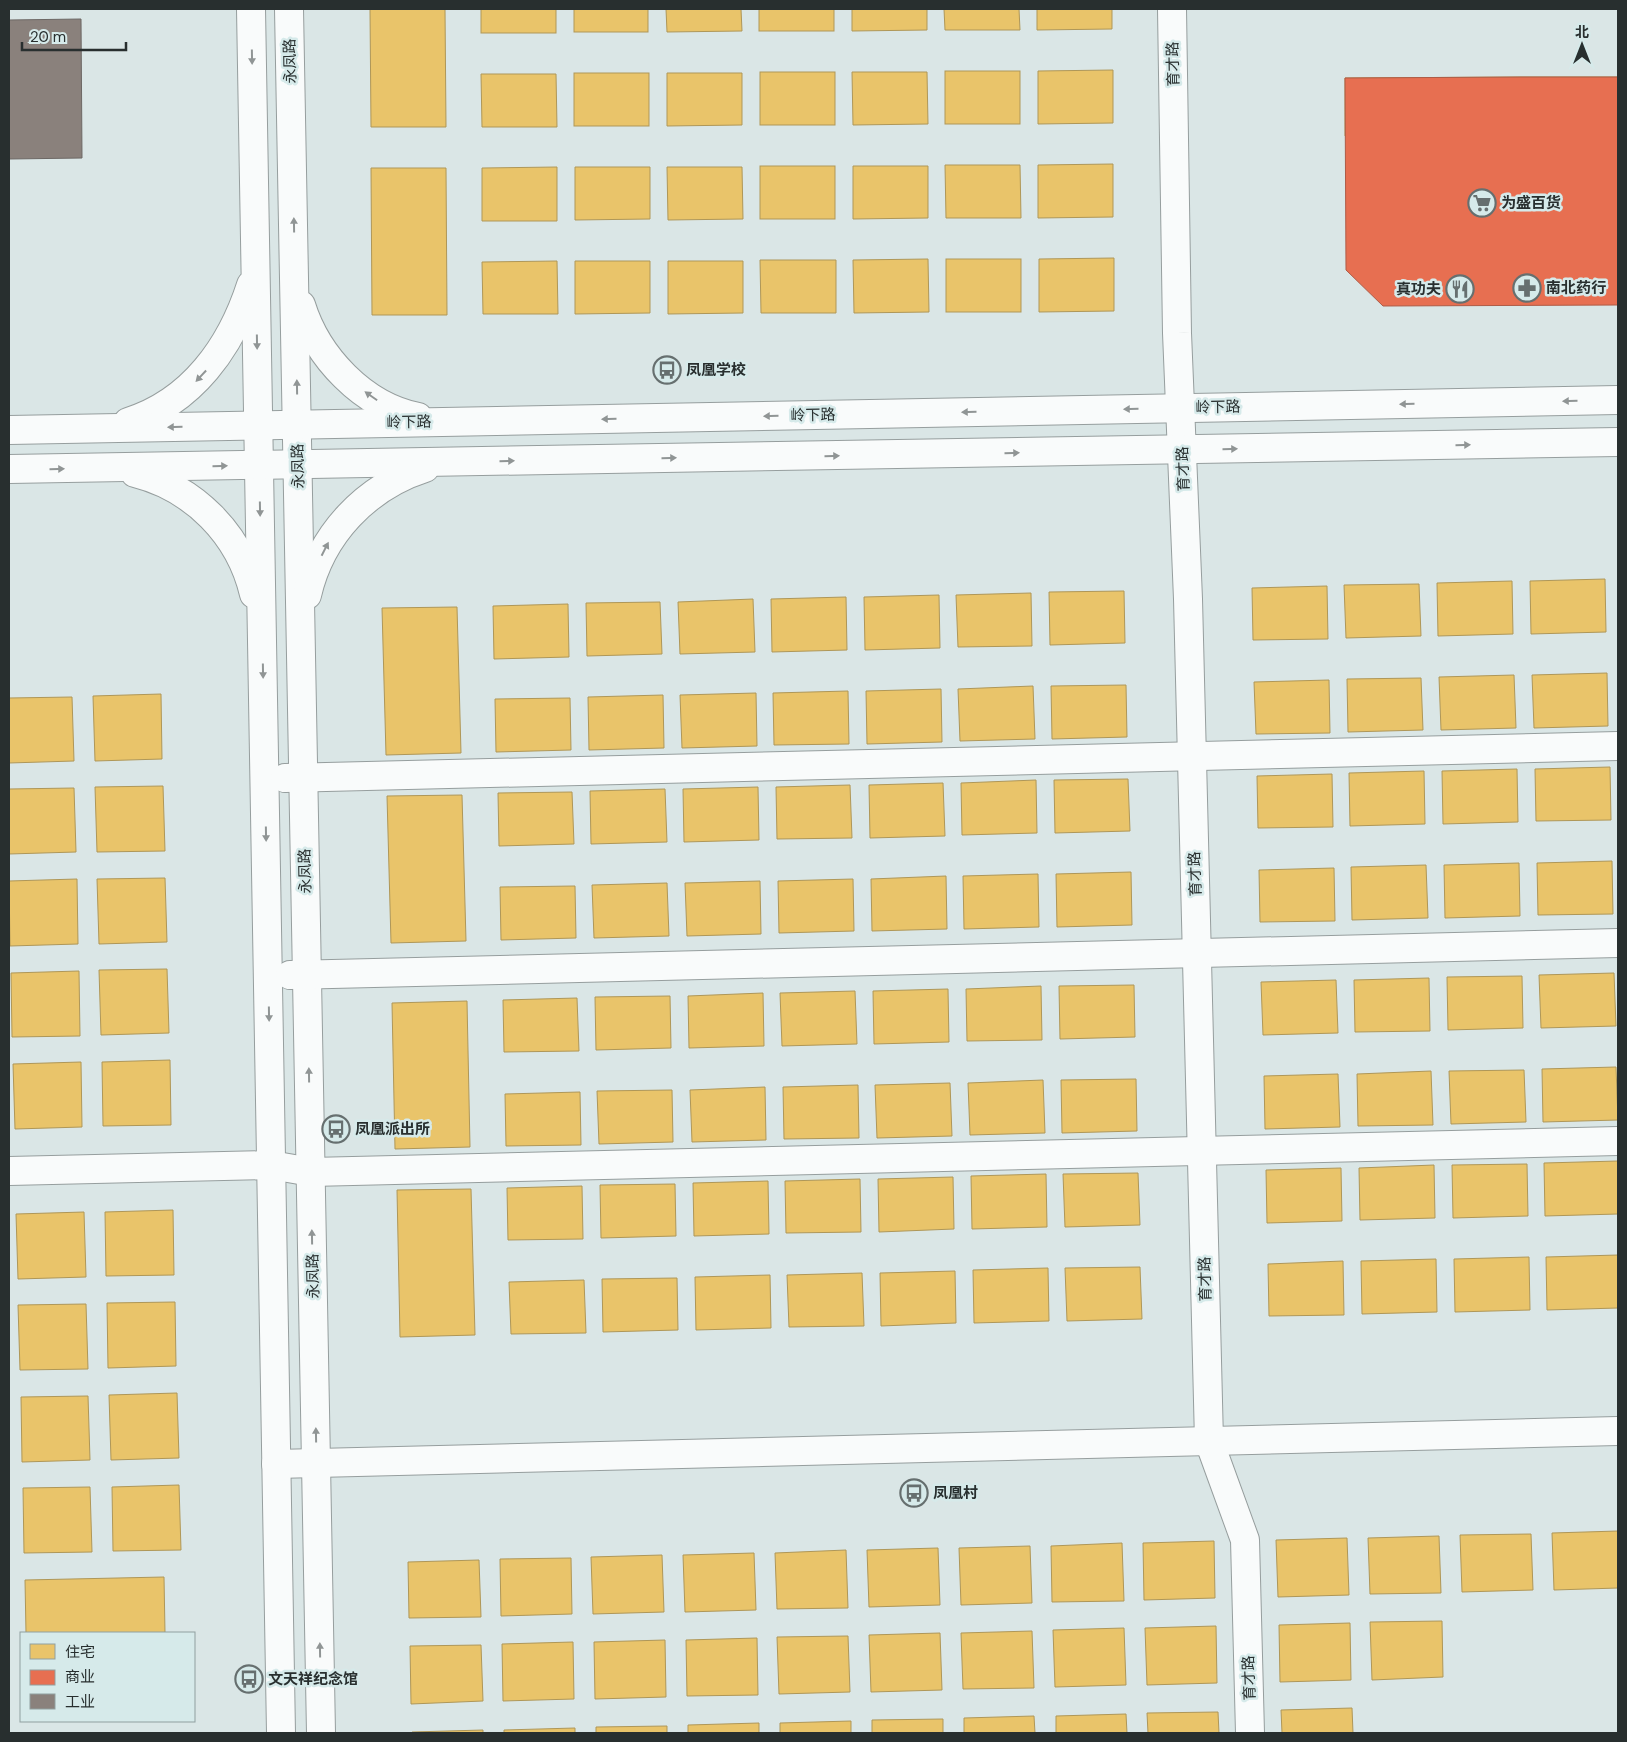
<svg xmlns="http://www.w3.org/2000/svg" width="1627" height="1742" font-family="'DM Sans','Noto Sans SC',sans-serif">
	<rect width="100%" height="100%" fill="#dae6e6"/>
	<g fill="#e9c46a" stroke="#af9758">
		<path d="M370 9H445L446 127H371Z"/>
		<rect x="481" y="9" width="75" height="24"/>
		<rect x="574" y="9" width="74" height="23"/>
		<path d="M666 9H741L742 31 667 32Z"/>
		<rect x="759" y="9" width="75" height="22"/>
		<path d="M852 9H927V30L852 31Z"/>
		<path d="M944 9H1019L1020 30H945Z"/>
		<path d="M1037 9H1112V29L1037 30Z"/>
		<path d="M1113 70V123L1038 124V71Z"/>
		<rect x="945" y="71" width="75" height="53"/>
		<rect x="760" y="72" width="75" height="53"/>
		<path d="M852 72H927L928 124 853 125Z"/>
		<rect x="574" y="73" width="75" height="53"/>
		<path d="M667 73H742V125L667 126Z"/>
		<path d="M481 74H556L557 127H482Z"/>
		<path d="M1521 77H1618V229H1564L1563 162H1579V135H1521Z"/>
		<path d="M1521 77V135H1464L1465 163H1480L1481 230H1387V163H1402V136H1345V78Z"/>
		<path d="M1113 164V217L1038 218V165Z"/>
		<path d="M945 165H1020L1021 218H946Z"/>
		<rect x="760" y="166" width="75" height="53"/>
		<path d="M853 166H928V218L853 219Z"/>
		<path d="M557 167V221H482V168Z"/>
		<path d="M575 167H650V219L575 220Z"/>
		<path d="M667 167H742L743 219 668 220Z"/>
		<path d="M371 168H446L447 315H372Z"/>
		<path d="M1114 258V311L1039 312V259Z"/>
		<path d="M928 259 929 312 854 313 853 260Z"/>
		<rect x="946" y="259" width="75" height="53"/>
		<path d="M760 260H836V313H761Z"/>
		<path d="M557 261 558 314H483L482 262Z"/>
		<path d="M575 261H650V313L575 314Z"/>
		<path d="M668 261H743V313L668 314Z"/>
		<path d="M1605 579 1606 632 1531 634 1530 581Z"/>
		<path d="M1512 581 1513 634 1438 636 1437 583Z"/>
		<path d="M1419 584 1421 636 1346 638 1344 585Z"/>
		<path d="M1327 586 1328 639 1253 640 1252 588Z"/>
		<path d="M1124 591 1125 643 1050 645 1049 592Z"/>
		<path d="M1031 593 1032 646 958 647 956 595Z"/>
		<path d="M939 595 940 648 865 650 864 597Z"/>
		<path d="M846 597 847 650 772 652 771 599Z"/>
		<path d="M753 599 755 652 680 654 678 602Z"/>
		<path d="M660 602 662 654 587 656 586 603Z"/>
		<path d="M568 604 569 657 494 659 493 606Z"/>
		<path d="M457 607 461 753 386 755 382 608Z"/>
		<path d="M1607 673 1608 726 1534 728 1532 675Z"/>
		<path d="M1514 675 1516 728 1441 730 1439 677Z"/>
		<path d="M1421 678 1423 730 1348 732 1347 679Z"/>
		<path d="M1329 680 1330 733 1256 734 1254 682Z"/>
		<path d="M1126 685 1127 737 1052 739 1051 686Z"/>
		<path d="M1033 686 1035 739 960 741 958 689Z"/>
		<path d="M941 689 942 742 867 744 866 691Z"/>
		<path d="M848 691 849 744 774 745 773 693Z"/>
		<path d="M756 693 757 746 682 748 680 695Z"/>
		<path d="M161 694 162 759 95 761 93 696Z"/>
		<path d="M663 695 664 748 589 750 588 697Z"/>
		<path d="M72 697 74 761 9 763V698Z"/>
		<path d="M570 698 571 750 496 752 495 699Z"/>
		<path d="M1610 767 1611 820 1536 821 1535 769Z"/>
		<path d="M1517 769 1518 822 1443 824 1442 771Z"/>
		<path d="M1424 771 1425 824 1350 826 1349 773Z"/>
		<path d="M1332 774 1333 827 1258 828 1257 776Z"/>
		<path d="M1128 779 1130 831 1055 833 1054 780Z"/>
		<path d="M1036 780 1037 833 962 835 961 783Z"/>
		<path d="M943 783 945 836 870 838 869 785Z"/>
		<path d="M850 785 852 838 777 839 776 787Z"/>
		<path d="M163 786 165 851 97 852 95 787Z"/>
		<path d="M758 787 759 840 684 842 683 789Z"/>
		<path d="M74 788 76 852 9 854V789Z"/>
		<path d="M665 789 667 842 591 844 590 791Z"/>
		<path d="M572 792 574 844 499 846 498 793Z"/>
		<path d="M462 795 466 941 391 943 387 796Z"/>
		<path d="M1612 861 1613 914 1538 915 1537 863Z"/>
		<path d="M1519 863 1520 916 1445 918 1444 865Z"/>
		<path d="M1426 865 1428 918 1352 920 1351 867Z"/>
		<path d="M1334 868 1335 921 1260 922 1259 870Z"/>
		<path d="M1131 872 1132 925 1057 927 1056 874Z"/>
		<path d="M1038 874 1039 927 964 929 963 876Z"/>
		<path d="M946 876 947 929 872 931 871 879Z"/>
		<path d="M165 878 167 942 99 944 97 879Z"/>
		<path d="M77 879 78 944 10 946 9 881Z"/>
		<path d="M853 879 854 931 779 933 778 881Z"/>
		<path d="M760 881 761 934 687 936 685 883Z"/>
		<path d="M667 883 669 936 594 938 592 885Z"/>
		<path d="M575 886 576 938 501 940 500 887Z"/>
		<path d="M167 969 169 1033 101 1035 99 970Z"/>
		<path d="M79 971 80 1036 12 1037 11 973Z"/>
		<path d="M1614 973 1616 1026 1541 1028 1539 975Z"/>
		<path d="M1522 976 1523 1028 1448 1030 1447 977Z"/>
		<path d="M1429 978 1430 1031 1355 1032 1354 980Z"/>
		<path d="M1336 980 1338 1033 1263 1035 1261 982Z"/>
		<path d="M1134 985 1135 1037 1060 1039 1059 986Z"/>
		<path d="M1041 986 1042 1040 967 1041 966 989Z"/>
		<path d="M948 989 949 1042 874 1044 873 991Z"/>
		<path d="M855 991 857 1044 782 1046 780 993Z"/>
		<path d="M763 993 764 1046 689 1048 688 996Z"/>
		<path d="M670 996 671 1048 596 1050 595 997Z"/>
		<path d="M577 998 579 1051 504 1052 503 1000Z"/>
		<path d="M467 1001 470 1147 395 1149 392 1003Z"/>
		<path d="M170 1060 171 1125 103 1126 102 1062Z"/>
		<path d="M81 1062 82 1127 15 1129 13 1064Z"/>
		<path d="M1616 1067 1618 1120 1543 1122 1542 1069Z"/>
		<path d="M1524 1070 1526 1122 1451 1124 1449 1071Z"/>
		<path d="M1431 1071 1433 1125 1358 1126 1357 1074Z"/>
		<path d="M1338 1074 1340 1127 1265 1129 1264 1076Z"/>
		<path d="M1136 1079 1137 1131 1062 1133 1061 1080Z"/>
		<path d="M1043 1080 1045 1133 970 1135 968 1083Z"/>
		<path d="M950 1083 952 1136 877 1138 875 1085Z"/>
		<path d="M858 1085 859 1138 784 1139 783 1087Z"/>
		<path d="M765 1087 766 1140 692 1142 690 1090Z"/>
		<path d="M672 1090 673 1142 599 1144 597 1091Z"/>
		<path d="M580 1092 581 1145 506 1146 505 1094Z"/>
		<path d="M1618 1161V1214L1545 1216 1544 1163Z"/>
		<path d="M1527 1164 1528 1216 1453 1218 1452 1165Z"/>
		<path d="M1434 1165 1435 1218 1360 1220 1359 1168Z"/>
		<path d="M1341 1168 1342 1221 1267 1223 1266 1170Z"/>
		<path d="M1138 1173 1140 1225 1065 1227 1063 1174Z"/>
		<path d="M1046 1174 1047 1227 972 1229 971 1176Z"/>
		<path d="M953 1177 954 1229 879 1232 878 1179Z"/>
		<path d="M860 1179 861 1232 786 1233 785 1181Z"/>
		<path d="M768 1181 769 1234 694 1236 693 1183Z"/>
		<path d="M675 1184 676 1236 601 1238 600 1185Z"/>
		<path d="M582 1186 583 1239 508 1240 507 1188Z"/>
		<path d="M471 1189 475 1335 400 1337 397 1190Z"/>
		<path d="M173 1210 174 1275 106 1276 105 1212Z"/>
		<path d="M84 1212 86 1277 18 1279 16 1214Z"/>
		<path d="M1618 1255V1308L1547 1310 1546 1257Z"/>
		<path d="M1529 1257 1530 1310 1455 1312 1454 1259Z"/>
		<path d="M1436 1259 1437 1312 1362 1314 1361 1261Z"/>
		<path d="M1343 1261 1344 1315 1269 1316 1268 1264Z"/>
		<path d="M1140 1267 1142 1319 1067 1321 1065 1268Z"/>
		<path d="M1048 1268 1049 1321 974 1323 973 1270Z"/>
		<path d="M955 1271 956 1323 881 1326 880 1273Z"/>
		<path d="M862 1273 864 1326 789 1327 787 1275Z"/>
		<path d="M770 1275 771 1328 696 1330 695 1277Z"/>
		<path d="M677 1278 678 1330 603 1332 602 1279Z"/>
		<path d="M584 1280 586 1333 511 1334 509 1282Z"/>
		<path d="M175 1302 176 1366 108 1368 107 1303Z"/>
		<path d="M86 1304 88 1369 20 1370 18 1305Z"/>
		<path d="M177 1393 179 1458 111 1460 109 1395Z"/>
		<path d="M88 1396 90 1460 22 1462 21 1397Z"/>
		<path d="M179 1485 181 1550 113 1551 112 1487Z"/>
		<path d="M90 1487 92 1552 24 1553 23 1488Z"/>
		<path d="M1618 1531V1588L1554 1590 1552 1533Z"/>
		<path d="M1531 1534 1533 1590 1462 1592 1460 1535Z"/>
		<path d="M1439 1536 1441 1593 1370 1594 1368 1538Z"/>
		<path d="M1347 1538 1349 1595 1278 1597 1276 1540Z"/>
		<path d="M1214 1541 1215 1598 1144 1600 1143 1543Z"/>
		<path d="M1122 1543 1124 1601 1052 1602 1051 1546Z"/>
		<path d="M1030 1546 1032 1603 961 1605 959 1548Z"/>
		<path d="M938 1548 940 1605 869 1607 867 1550Z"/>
		<path d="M846 1550 848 1608 777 1609 775 1553Z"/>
		<path d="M754 1553 756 1610 685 1612 683 1555Z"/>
		<path d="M662 1555 664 1612 593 1614 591 1557Z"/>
		<path d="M571 1558 572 1614 501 1616 500 1559Z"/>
		<path d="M479 1560 481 1617 409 1618 408 1562Z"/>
		<path d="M164 1577 165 1633H26L25 1580Z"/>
		<path d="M1442 1621 1443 1677 1372 1680 1370 1622Z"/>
		<path d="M1350 1623 1351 1680 1280 1682 1279 1625Z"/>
		<path d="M1216 1626 1217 1683 1147 1685 1145 1628Z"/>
		<path d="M1124 1628 1126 1685 1055 1687 1053 1630Z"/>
		<path d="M1032 1631 1034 1688 963 1689 961 1633Z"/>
		<path d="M940 1633 942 1690 871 1692 869 1635Z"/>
		<path d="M848 1636 850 1692 779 1694 777 1637Z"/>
		<path d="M757 1638 758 1695 687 1696 686 1640Z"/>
		<path d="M665 1640 666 1697 595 1699 594 1642Z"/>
		<path d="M573 1642 574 1699 503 1701 502 1644Z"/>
		<path d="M481 1645 483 1701 411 1704 410 1646Z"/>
		<path d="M1352 1708 1353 1733H1282L1281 1710Z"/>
		<path d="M1218 1712 1219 1733H1148L1147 1713Z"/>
		<path d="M1126 1714 1127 1733H1056V1716Z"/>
		<path d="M1034 1716 1035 1733H964V1718Z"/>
		<path d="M943 1719V1733H872V1720Z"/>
		<path d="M851 1721V1733H780V1723Z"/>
		<path d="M759 1723V1733H688V1725Z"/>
		<path d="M667 1726V1733H596V1727Z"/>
		<path d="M575 1728V1733H504V1730Z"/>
		<path d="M483 1730V1733H413L412 1732Z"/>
	</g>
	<path fill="#e76f51" stroke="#ae5c47" d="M1521 77H1618V305L1383 306 1346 270 1345 78Z"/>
	<path fill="#8a817c" stroke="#6d6865" d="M81 19 82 158 9 159V20Z"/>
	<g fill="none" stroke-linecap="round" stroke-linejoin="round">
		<g stroke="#969e9e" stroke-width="30">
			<g id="minor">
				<path d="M251 9 281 1733"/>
				<path d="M289 9 321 1733"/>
				<path d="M1172 9 1177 333 1188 599 1209 1441 1245 1540 1250 1733"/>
				<path d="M301 305C317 357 363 406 418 417"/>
				<path d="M128 422C192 402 231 347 251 285"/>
				<path d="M9 430 1618 400"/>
				<path d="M9 469 1618 442"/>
				<path d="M135 473C194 488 240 534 254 594"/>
				<path d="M307 595C321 534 366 487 425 468"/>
				<path d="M285 778 1618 746"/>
				<path d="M290 975 1618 943"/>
				<path d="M9 1171 271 1165 311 1172 1618 1141"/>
				<path d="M276 1464 1618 1431"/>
			</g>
		</g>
		<use href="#minor" stroke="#f9fbfb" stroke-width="28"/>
	</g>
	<defs><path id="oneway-solid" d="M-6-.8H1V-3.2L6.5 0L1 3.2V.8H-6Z" transform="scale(1.25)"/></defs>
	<g fill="#909595">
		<use href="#oneway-solid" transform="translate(252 57) rotate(89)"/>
		<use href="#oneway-solid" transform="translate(294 225) rotate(-91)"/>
		<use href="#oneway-solid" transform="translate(257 342) rotate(89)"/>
		<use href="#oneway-solid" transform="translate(201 376) rotate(133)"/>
		<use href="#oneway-solid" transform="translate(297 387) rotate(-91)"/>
		<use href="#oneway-solid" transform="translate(371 396) rotate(-145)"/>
		<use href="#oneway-solid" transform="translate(1570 401) rotate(179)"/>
		<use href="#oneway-solid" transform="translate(1407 404) rotate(179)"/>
		<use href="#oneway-solid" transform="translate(1131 409) rotate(179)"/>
		<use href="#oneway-solid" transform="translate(969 412) rotate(179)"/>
		<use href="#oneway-solid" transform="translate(771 416) rotate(179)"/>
		<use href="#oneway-solid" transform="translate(609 419) rotate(179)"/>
		<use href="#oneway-solid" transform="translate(175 427) rotate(179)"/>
		<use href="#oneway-solid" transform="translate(1463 445) rotate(-1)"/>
		<use href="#oneway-solid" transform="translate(1230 449) rotate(-1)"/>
		<use href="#oneway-solid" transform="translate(1012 453) rotate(-1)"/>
		<use href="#oneway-solid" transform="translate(832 456) rotate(-1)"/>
		<use href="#oneway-solid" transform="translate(669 458) rotate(-1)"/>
		<use href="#oneway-solid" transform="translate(507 461) rotate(-1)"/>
		<use href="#oneway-solid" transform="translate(220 466) rotate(-1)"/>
		<use href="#oneway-solid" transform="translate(57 469) rotate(-1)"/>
		<use href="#oneway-solid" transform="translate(260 509) rotate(89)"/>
		<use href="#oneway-solid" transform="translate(325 549) rotate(-63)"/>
		<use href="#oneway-solid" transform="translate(263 671) rotate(89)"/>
		<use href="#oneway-solid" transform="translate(266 834) rotate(89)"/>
		<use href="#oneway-solid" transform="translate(269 1014) rotate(89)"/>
		<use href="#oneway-solid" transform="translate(309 1075) rotate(-91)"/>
		<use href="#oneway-solid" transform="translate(312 1237) rotate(-91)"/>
		<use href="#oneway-solid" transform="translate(316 1435) rotate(-91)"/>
		<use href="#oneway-solid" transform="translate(320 1650) rotate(-91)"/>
	</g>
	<defs>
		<g id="supermarket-ring" transform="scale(1.4375)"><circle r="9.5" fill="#d6eaea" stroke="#666f6f" stroke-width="1.5"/><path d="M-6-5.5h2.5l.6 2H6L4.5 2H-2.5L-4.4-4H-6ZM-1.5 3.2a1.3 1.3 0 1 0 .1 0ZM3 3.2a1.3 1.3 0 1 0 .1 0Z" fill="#666f6f"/></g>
		<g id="pharmacy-ring" transform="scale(1.4375)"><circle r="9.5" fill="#d6eaea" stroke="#666f6f" stroke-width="1.5"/><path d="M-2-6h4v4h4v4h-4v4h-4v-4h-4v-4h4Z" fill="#666f6f"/></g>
		<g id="restaurant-ring" transform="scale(1.4375)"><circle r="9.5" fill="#d6eaea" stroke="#666f6f" stroke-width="1.5"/><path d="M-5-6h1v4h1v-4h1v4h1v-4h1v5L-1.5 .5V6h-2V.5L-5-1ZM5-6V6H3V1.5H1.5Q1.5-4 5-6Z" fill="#666f6f"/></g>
		<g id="bus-ring" transform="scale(1.4375)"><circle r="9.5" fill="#d6eaea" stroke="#666f6f" stroke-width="1.5"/><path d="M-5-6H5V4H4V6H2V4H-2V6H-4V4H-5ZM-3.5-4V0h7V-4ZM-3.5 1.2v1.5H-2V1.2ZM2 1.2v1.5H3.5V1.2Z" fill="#666f6f"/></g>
	</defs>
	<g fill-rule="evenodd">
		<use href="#supermarket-ring" x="1482" y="203"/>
		<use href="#pharmacy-ring" x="1527" y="288"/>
		<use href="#restaurant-ring" x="1460" y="289"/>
		<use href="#bus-ring" x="667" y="370"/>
		<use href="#bus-ring" x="336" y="1129"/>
		<use href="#bus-ring" x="914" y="1493"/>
		<use href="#bus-ring" x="249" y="1679"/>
	</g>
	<g text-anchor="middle" stroke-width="5" stroke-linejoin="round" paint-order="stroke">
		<g font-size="15" fill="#282f2f" stroke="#d6eaea">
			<text transform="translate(290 61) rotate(-91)" y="5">永凤路</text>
			<text transform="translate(1173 64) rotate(-91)" y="5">育才路</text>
			<text transform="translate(1218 407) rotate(-1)" y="5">岭下路</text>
			<text transform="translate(813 415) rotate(-1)" y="5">岭下路</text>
			<text transform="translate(409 422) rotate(-1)" y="5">岭下路</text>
			<text transform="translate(298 466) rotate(-91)" y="5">永凤路</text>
			<text transform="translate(1183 469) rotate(-92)" y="5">育才路</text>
			<text transform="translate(305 871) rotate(-91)" y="5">永凤路</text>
			<text transform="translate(1195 874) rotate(-92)" y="5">育才路</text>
			<text transform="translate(313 1276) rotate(-91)" y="5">永凤路</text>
			<text transform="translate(1205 1279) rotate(-91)" y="5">育才路</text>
			<text transform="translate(1249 1678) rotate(-92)" y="5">育才路</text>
		</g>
		<g font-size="15" font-weight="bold" fill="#282f2f" stroke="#d6eaea" text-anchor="start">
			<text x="1501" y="208">为盛百货</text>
			<text x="1546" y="293">南北药行</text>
			<text x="1441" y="294" text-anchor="end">真功夫</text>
			<text x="686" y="375">凤凰学校</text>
			<text x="355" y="1134">凤凰派出所</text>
			<text x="933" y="1498">凤凰村</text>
			<text x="268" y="1684">文天祥纪念馆</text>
		</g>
	</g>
	<rect width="1627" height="1742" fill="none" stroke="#282f2f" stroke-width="20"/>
	<rect x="20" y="1632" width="175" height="90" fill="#d6eaea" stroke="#909f9f"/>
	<rect x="30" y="1644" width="25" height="15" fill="#e9c46a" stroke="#909f9f"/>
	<text x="65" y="1657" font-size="15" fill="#282f2f">住宅</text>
	<rect x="30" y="1670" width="25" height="15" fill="#e76f51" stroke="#909f9f"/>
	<text x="65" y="1682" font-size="15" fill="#282f2f">商业</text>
	<rect x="30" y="1694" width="25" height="15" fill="#8a817c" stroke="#909f9f"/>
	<text x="65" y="1707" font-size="15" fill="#282f2f">工业</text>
	<g transform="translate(1582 45)" stroke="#d6eaea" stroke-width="4" paint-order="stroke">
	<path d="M0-4L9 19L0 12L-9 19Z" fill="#282f2f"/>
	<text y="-8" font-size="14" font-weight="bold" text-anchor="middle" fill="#282f2f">北</text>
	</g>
	<path d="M22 42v8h104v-8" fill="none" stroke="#282f2f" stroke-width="2.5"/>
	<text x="30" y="42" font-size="15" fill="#282f2f" stroke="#d6eaea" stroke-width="4" paint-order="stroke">20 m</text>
</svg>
